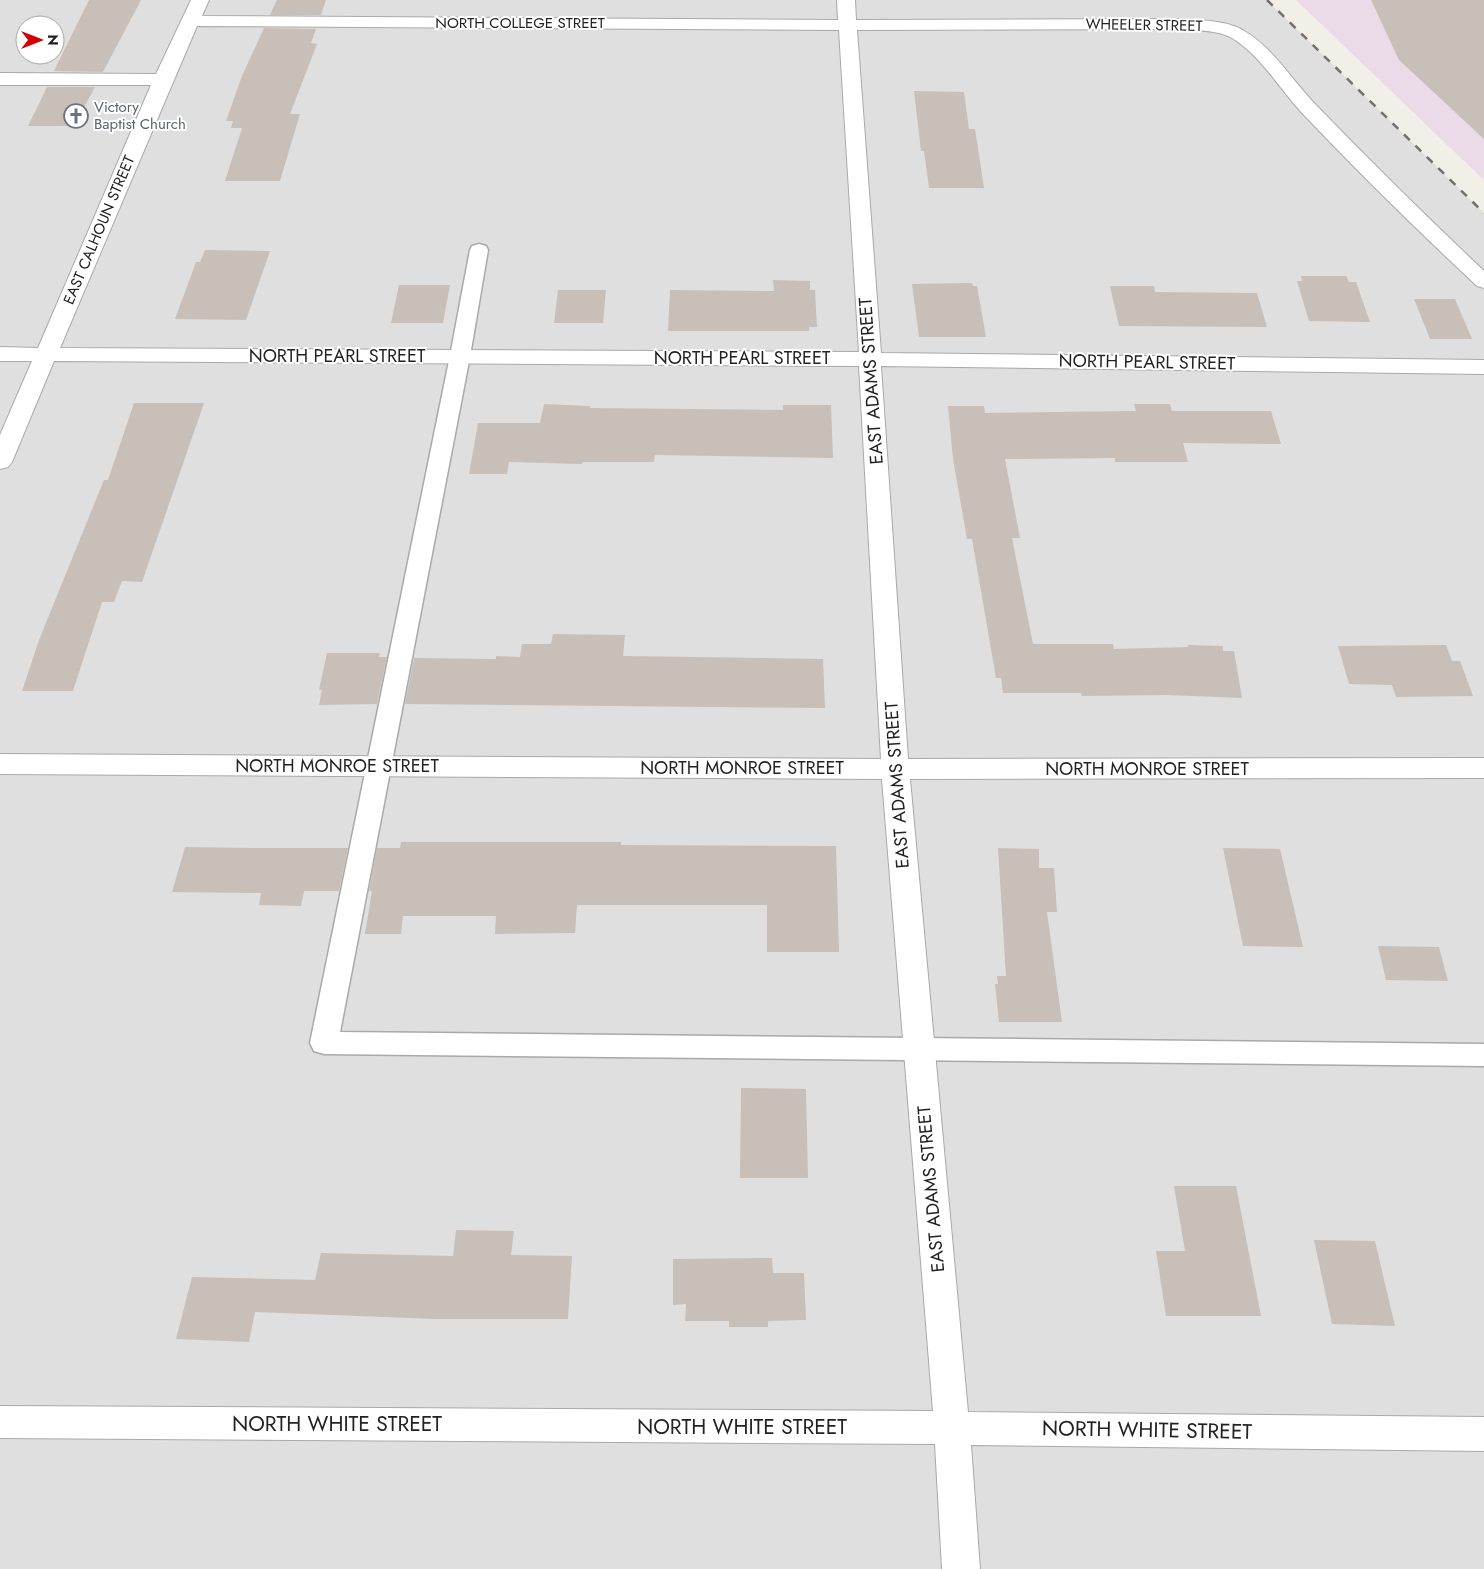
<svg xmlns="http://www.w3.org/2000/svg" width="1484" height="1569" font-family="Jost,sans-serif">
	<rect width="100%" height="100%" fill="#f2efe9"/>
	<path fill="#e0dfdf" fill-rule="evenodd" d="M0 0H1267L1484 213V1569H0ZM25 25H55V55H25Z"/>
	<path fill="#ebdbe8" d="M1296 0H1484V180Z"/>
	<g fill="#c7bfb8">
		<path d="M89 0H141L103 72 54 71Z"/>
		<path d="M277 0H326L321 15H270Z"/>
		<path d="M1371 0H1484V139L1399 60Z"/>
		<path d="M264 28 316 29 311 43 317 44 290 114H300L280 181H225L242 128H231L233 121H226L242 76Z"/>
		<path d="M47 87H95L74 126H28Z"/>
		<path d="M914 91 964 92 969 129H975L984 188H929L924 151H921Z"/>
		<path d="M205 250 270 251 246 320 175 319 196 262H200Z"/>
		<path d="M1301 276H1346L1349 282H1356L1370 322 1309 321 1297 281H1302Z"/>
		<path d="M773 280 810 281V290H815L817 327H809V331H668L670 290 774 291Z"/>
		<path d="M972 283 973 286H977L986 337H919L912 284Z"/>
		<path d="M399 285H450L443 323H391Z"/>
		<path d="M1110 286H1154L1155 292 1257 293 1267 327 1119 326Z"/>
		<path d="M558 290H606L603 323H554Z"/>
		<path d="M1414 299H1455L1472 339H1430Z"/>
		<path d="M134 403H204L142 582 122 581 114 602H102L73 691H22L39 640 104 480H108Z"/>
		<path d="M544 404 590 406V408L783 410V405H831L833 458 655 455 654 462H583L582 464 509 462 507 474H469L478 423H540Z"/>
		<path d="M1134 404H1170L1172 411H1271L1281 444 1183 443 1188 462H1115V458L1005 459 1020 538H1012L1033 644H1113L1114 649 1188 647V645L1223 646V651H1234L1242 698 1167 695 1082 696 1081 693H1003L1001 678H996L972 539H967L953 459 948 406H984L985 413 1136 411Z"/>
		<path d="M553 634 625 635 623 656 823 659 825 708 405 704 414 658 496 659V656L520 657 522 644H551Z"/>
		<path d="M1446 645 1452 661H1460L1473 696 1396 697 1392 685 1349 684 1338 646Z"/>
		<path d="M327 653H380L379 657H387L377 704 319 705 322 690H319Z"/>
		<path d="M401 842H621V845L836 846 839 952H767V905H577L575 933 495 934 496 916H403L401 934H365L372 891H369L377 848H400Z"/>
		<path d="M185 847 260 848H348L339 891H304L301 906 259 905 261 893 172 892Z"/>
		<path d="M998 848 1039 849V868H1054L1057 912H1047L1062 1022H999L995 984H998L997 976H1006Z"/>
		<path d="M1223 848 1280 849 1303 947 1243 946Z"/>
		<path d="M1378 946 1439 947 1448 981 1386 980Z"/>
		<path d="M741 1088 806 1089 808 1178H740Z"/>
		<path d="M1174 1186H1236L1261 1316H1166L1156 1251H1185Z"/>
		<path d="M456 1230 514 1231 511 1255 572 1256 568 1319H435L255 1312 249 1342 176 1339 192 1277 315 1280 321 1253 453 1256Z"/>
		<path d="M1314 1240 1375 1241 1395 1326 1332 1324Z"/>
		<path d="M772 1258 773 1273H804L806 1320 768 1321V1327H729V1321H685L686 1304 673 1305V1259Z"/>
	</g>
	<g fill="none" stroke-linecap="round" stroke-linejoin="round">
		<g stroke="#a9a9a9" stroke-width="3">
			<path id="lane" d="M479 244 486 246 488 250 470 356 340 1032 1484 1044V1066L324 1054 314 1051 310 1043 450 356 470 250 472 246Z"/>
		</g>
		<g stroke="#a9a9a9" stroke-width="2">
			<path id="street" d="M191 0H209L202 16 838 20 837 0H855L856 20 1184 19C1205 21 1228 20 1246 32 1275 50 1293 82 1317 106 1371 162 1427 217 1484 271V288L1477 286C1417 230 1358 172 1302 113 1279 88 1261 56 1232 38 1218 30 1200 31 1184 29L857 30 881 353 1484 360V374L881 366 908 759 1484 758V778L910 779 968 1412 1484 1417V1451L971 1445 980 1569H942L935 1444 0 1438V1406L933 1411 882 779 0 774V754L881 759 859 366 54 361 12 462 8 467 0 469V435L32 361H0V347L38 348 151 85H0V73L156 74ZM197 26 839 30 859 352 60 348Z"/>
		</g>
		<use href="#lane" fill="#fff" fill-rule="evenodd"/>
		<use href="#street" fill="#fff" fill-rule="evenodd"/>
		<path stroke="#707070" stroke-width="2.5" stroke-dasharray="8 8" stroke-linecap="butt" d="M1267 0 1484 213"/>
	</g>
	<defs>
		<g id="church-ring" transform="scale(1.25)"><circle r="9.5" fill="#fff" stroke="#6b7280" stroke-width="1.5"/><path d="M-1.2-6h2.4v3.5h3.3v2.4h-3.3V6h-2.4V-.1h-3.3v-2.4h3.3Z" fill="#6b7280"/></g>
	</defs>
	<g fill-rule="evenodd">
		<use href="#church-ring" x="76" y="116"/>
	</g>
	<g text-anchor="middle" stroke-width="4" stroke-linejoin="round" paint-order="stroke">
		<g font-size="15" fill="#222" stroke="#fff">
			<text x="520" y="28">NORTH COLLEGE STREET</text>
			<text transform="translate(1144 25) rotate(1)" y="5">WHEELER STREET</text>
			<text transform="translate(99 230) rotate(-67)" y="5">EAST CALHOUN STREET</text>
		</g>
		<g font-size="15" fill="#5b616d" stroke="#fff" text-anchor="start">
			<text x="94" y="112">Victory<tspan x="94" dy="17">Baptist Church</tspan></text>
		</g>
		<g font-size="18" fill="#222" stroke="#fff">
			<text x="337" y="362">NORTH PEARL STREET</text>
			<text x="742" y="364">NORTH PEARL STREET</text>
			<text transform="translate(1147 362) rotate(1)" y="6">NORTH PEARL STREET</text>
			<text transform="translate(871 381) rotate(-94)" y="6">EAST ADAMS STREET</text>
			<text x="337" y="772">NORTH MONROE STREET</text>
			<text x="742" y="774">NORTH MONROE STREET</text>
			<text x="1147" y="775">NORTH MONROE STREET</text>
			<text transform="translate(897 785) rotate(-94)" y="6">EAST ADAMS STREET</text>
			<text transform="translate(931 1189) rotate(-95)" y="6">EAST ADAMS STREET</text>
		</g>
		<g font-size="21" fill="#222" stroke="#fff">
			<text x="337" y="1431">NORTH WHITE STREET</text>
			<text x="742" y="1434">NORTH WHITE STREET</text>
			<text transform="translate(1147 1430) rotate(1)" y="7">NORTH WHITE STREET</text>
		</g>
	</g>
	<g transform="translate(40 40) rotate(90)"><circle r="24" fill="#ffffff" stroke="#a7a7a7"/>
	<path d="M0-4L9 19L0 12L-9 19Z" fill="#d40000"/>
	<text y="-8" font-size="14" font-weight="bold" text-anchor="middle" fill="#222222">N</text>
	</g>
</svg>
